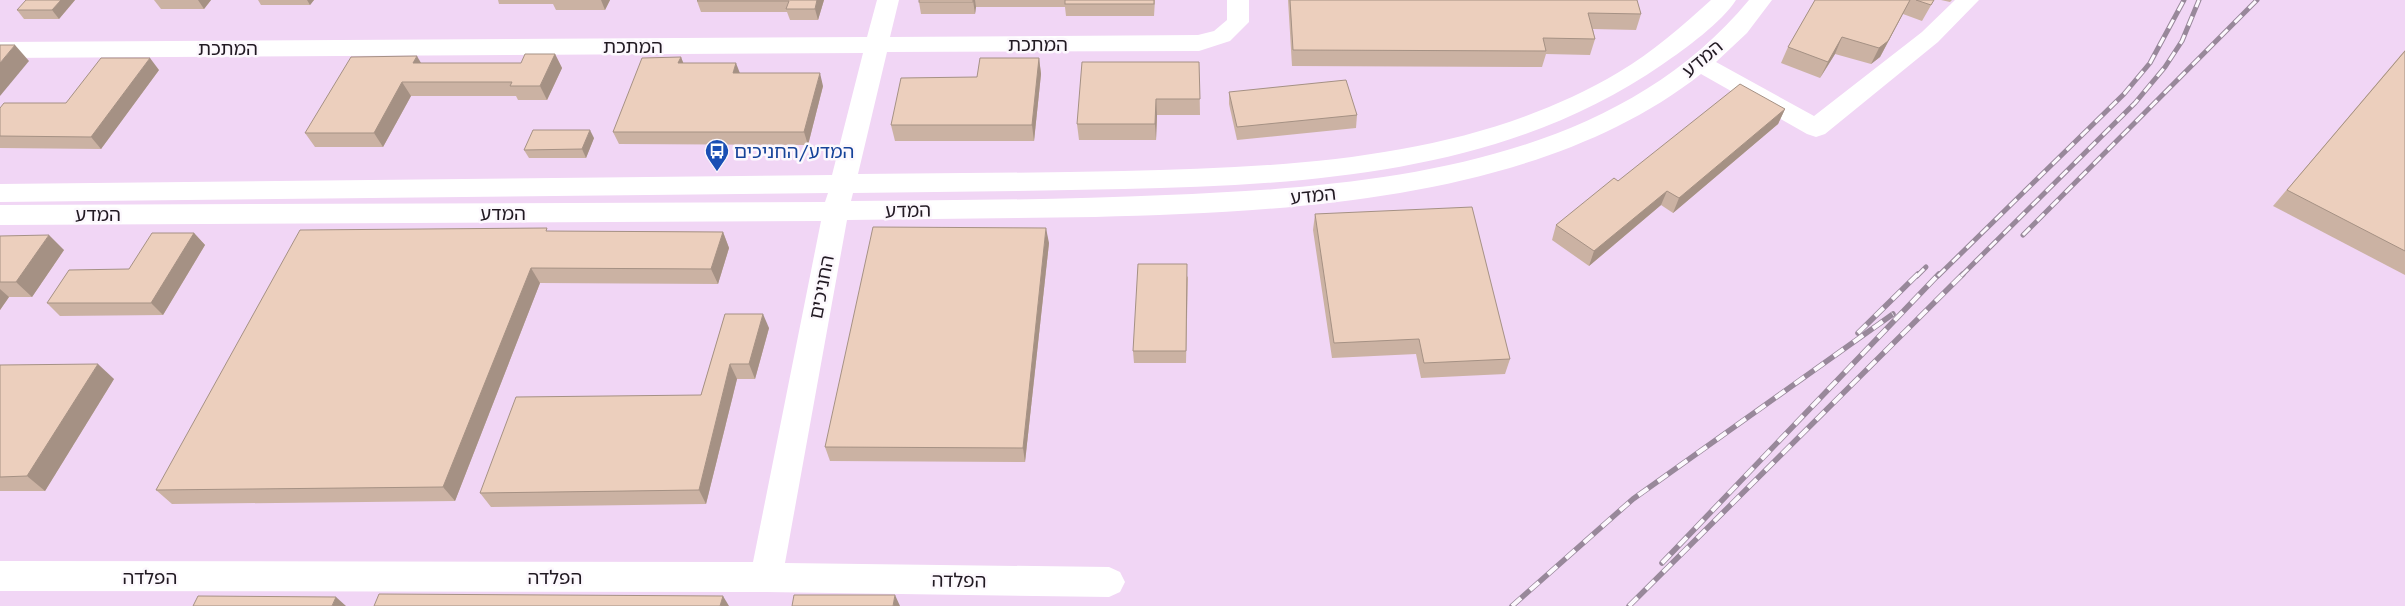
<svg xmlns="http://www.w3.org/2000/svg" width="2405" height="606" font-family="Jost,'Noto Sans Hebrew',sans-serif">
	<rect width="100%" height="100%" fill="#fae4fd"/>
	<rect fill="#f1d6f5" x="0" y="0" width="2405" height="606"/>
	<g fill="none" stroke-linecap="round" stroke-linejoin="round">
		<path fill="#fff" fill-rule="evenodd" d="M877 0H899L890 37 1198 35 1214 31 1227 20V0H1249V22L1230 41 1199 51 887 52 858 174C946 173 1034 173 1123 171 1291 167 1471 160 1619 72 1653 52 1682 26 1711 0H1736C1722 22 1685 49 1663 64 1507 173 1308 185 1124 189 1034 191 944 192 853 193L851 201C956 200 1061 200 1166 195 1368 187 1610 168 1749 0H1772L1747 33 1716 62 1814 116 1922 32 1955 0H1979L1938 42 1825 134 1816 137 1807 134 1701 74C1541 200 1291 212 1095 217 1012 218 930 219 847 220L785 563 1109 567 1120 572 1125 582 1120 592 1109 597 766 592 0 591V561L753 562 821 221 0 225V205L825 202 828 193 0 202V184L832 175 863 53 0 58V42L867 37Z"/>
		<g stroke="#98889a" stroke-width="5">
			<g id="rail-far1">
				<path d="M2023 235 2257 0"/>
				<path d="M1917 276 1926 267"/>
				<path d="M1938 276 2124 94 2150 63 2184 0"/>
				<path d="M1961 276 2135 103 2165 67 2182 41 2199 0"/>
			</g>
		</g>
		<g stroke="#98889a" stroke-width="5.5">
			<g id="rail">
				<path d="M1858 333 1918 274"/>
				<path d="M1662 563 1939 274"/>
				<path d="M1512 606 1633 499 1893 314"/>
				<path d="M1629 606 1963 274"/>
			</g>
		</g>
		<use href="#rail-far1" stroke="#fcf8fd" stroke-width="3" stroke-dasharray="10" stroke-linecap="butt"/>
		<use href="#rail" stroke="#fcf8fd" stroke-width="4" stroke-dasharray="12" stroke-linecap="butt"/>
	</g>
	<g fill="#cbb2a3">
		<path d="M75 0 59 19H24L17 10Z"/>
		<path d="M154 0H211L204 9H161Z"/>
		<path d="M258 0H314L310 5H261Z"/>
		<path d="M498 0H610L605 10H556L553 4H499Z"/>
		<path d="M698 0H824L818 20H790L787 12H701L697 1Z"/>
		<path d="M919 0H1155L1154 16H1066L1065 7H976L975 14H921L919 2Z"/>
		<path d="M1288 0H1637L1641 14 1636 30 1593 29 1595 39 1590 55 1546 54 1542 67 1292 66Z"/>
		<path d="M1815 0H1934L1922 21 1903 14 1880 57 1871 64 1835 54 1820 78 1781 63 1788 47Z"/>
		<path d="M1941 0H1952L1950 2Z"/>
		<path d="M2405 50V275L2273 206Z"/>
		<path d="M555 54 562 68 547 100H518L516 96H411L383 147H315L305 133 420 63H521Z"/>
		<path d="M681 57 683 63 740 73 823 86 808 145 619 144 613 132Z"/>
		<path d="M1039 58 1041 74 1034 141H895L891 125 977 77Z"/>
		<path d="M1199 62 1200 115H1157L1156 140H1079L1077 124Z"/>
		<path d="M159 70 101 149 0 148V108L66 103Z"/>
		<path d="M1229 92 1357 115 1356 128 1237 140 1229 104Z"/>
		<path d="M1785 109 1778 124 1673 213 1661 205 1589 266 1552 240 1556 225 1618 181Z"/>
		<path d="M594 138 586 158H529L524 150Z"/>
		<path d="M1315 214 1510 359 1505 374 1421 378 1416 354 1332 358 1313 230Z"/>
		<path d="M549 231 723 232 729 248 718 284 540 283 455 501 172 504 156 490Z"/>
		<path d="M194 233 205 245 163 315 60 316 47 303 129 269Z"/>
		<path d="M0 236 64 250 32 297H9L0 310Z"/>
		<path d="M1049 243 1025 462 830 461 825 447Z"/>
		<path d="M1188 276 1186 363H1134L1133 351Z"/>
		<path d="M725 314 769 328 755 379H737L706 504 491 507 480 493 701 395Z"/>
		<path d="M0 365 114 379 45 491H0Z"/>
	</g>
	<g fill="#a59184">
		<path d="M61 0H75L59 19 52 10Z"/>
		<path d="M198 0H211L204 9Z"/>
		<path d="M307 0H314L310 5Z"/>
		<path d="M601 0H610L605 10Z"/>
		<path d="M817 0H824L818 20 815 9Z"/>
		<path d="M973 0H975L976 7 975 14Z"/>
		<path d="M1910 0 1880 57 1871 64 1879 48Z"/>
		<path d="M1842 37 1835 54 1820 78 1828 62Z"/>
		<path d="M15 45 29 61 0 96V63Z"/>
		<path d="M555 54 562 68 547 100 540 86Z"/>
		<path d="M417 56 425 70 413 63Z"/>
		<path d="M681 57 686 70 678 63Z"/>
		<path d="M150 58 159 70 101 149 91 137Z"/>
		<path d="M1039 58 1041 74 1034 141 1032 125Z"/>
		<path d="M736 63 741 76 733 73Z"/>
		<path d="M820 73 823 86 808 145 804 132Z"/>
		<path d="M402 82 411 96 383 147 374 133Z"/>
		<path d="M1156 99 1157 115 1156 140 1155 124Z"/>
		<path d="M1785 109 1778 124 1673 213 1679 198Z"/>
		<path d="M590 130 594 138 586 158 582 149Z"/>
		<path d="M1667 191 1661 205 1589 266 1594 251Z"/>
		<path d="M1046 228 1049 243 1025 462 1023 448Z"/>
		<path d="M723 232 729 248 718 284 711 269Z"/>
		<path d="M194 233 205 245 163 315 151 303Z"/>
		<path d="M49 235 64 250 32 297 16 282Z"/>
		<path d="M531 268 540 283 455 501 443 487Z"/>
		<path d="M0 289 9 297 0 310Z"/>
		<path d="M763 314 769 328 755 379 749 364Z"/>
		<path d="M98 364 114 379 45 491 27 476Z"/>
		<path d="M730 364 737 379 706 504 699 490Z"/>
		<path d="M895 595 900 606H893Z"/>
		<path d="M723 596 729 606H720Z"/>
		<path d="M336 597 346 606H332Z"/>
	</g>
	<g fill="#eccfbd" stroke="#a59184">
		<path d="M26 0H61L52 10H17Z"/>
		<path d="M698 0H817L815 9H786L789 1H697Z"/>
		<rect x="919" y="0" width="54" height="2"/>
		<rect x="1065" y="0" width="89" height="4"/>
		<path d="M1290 0H1637L1641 14 1588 13 1595 39 1543 38 1546 51 1293 50Z"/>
		<path d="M1815 0H1910L1888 41 1879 48 1842 37 1828 62 1788 47Z"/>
		<path d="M1916 0H1934L1931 5Z"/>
		<path d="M0 45H15L0 63Z"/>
		<path d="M2405 51V251L2287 190Z"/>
		<path d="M525 54H555L540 86H510L512 82H402L374 133H305L351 57 417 56 413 63H521Z"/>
		<path d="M681 57 678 63H736L733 73H820L804 132H613L642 58Z"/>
		<path d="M101 58H150L91 137 0 136V108L4 103H66Z"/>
		<path d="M980 58H1039L1032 125H891L901 78 977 77Z"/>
		<path d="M1082 62H1199L1200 99H1156L1155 124H1077Z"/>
		<path d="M1346 80 1357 115 1237 127 1229 92Z"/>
		<path d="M1740 84 1785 109 1679 198 1667 191 1594 251 1556 225 1614 178 1618 181Z"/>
		<path d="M533 130H590L582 149 524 150Z"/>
		<path d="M1472 207 1510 359 1424 363 1419 339 1334 343 1315 214Z"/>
		<path d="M873 227 1046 228 1023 448 825 447Z"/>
		<path d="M547 228 546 231 723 232 711 269 531 268 443 487 156 490 300 230Z"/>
		<path d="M152 233H194L151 303H47L69 270 129 269Z"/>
		<path d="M49 235 16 282H0V236Z"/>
		<path d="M1138 264H1187L1186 351H1133Z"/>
		<path d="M725 314H763L749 364H730L699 490 480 493 516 397 701 395Z"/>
		<path d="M98 364 27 476 0 477V365Z"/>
		<path d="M379 594 723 596 720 606H374Z"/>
		<path d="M794 595H895L893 606H792Z"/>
		<path d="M198 596 336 597 332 606H193Z"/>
	</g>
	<defs>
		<g id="bus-pin" transform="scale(1.25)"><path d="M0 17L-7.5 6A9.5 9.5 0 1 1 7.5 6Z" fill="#1a4fb4" stroke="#fcf8fd"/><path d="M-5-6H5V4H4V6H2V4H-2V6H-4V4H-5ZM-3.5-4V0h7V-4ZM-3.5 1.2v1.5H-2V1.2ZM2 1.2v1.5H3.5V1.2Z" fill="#fff"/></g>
	</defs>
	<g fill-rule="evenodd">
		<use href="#bus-pin" x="717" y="151"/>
	</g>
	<g text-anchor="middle" stroke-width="5" stroke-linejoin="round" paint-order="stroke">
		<g font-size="19" fill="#211922" stroke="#fcf8fd">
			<text x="1038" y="51">המתכת</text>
			<text x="633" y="53">המתכת</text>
			<text x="228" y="55">המתכת</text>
			<text transform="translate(1702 58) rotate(-40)" y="7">המדע</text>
			<text transform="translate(1313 195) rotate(-6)" y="7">המדע</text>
			<text transform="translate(908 210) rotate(-1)" y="7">המדע</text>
			<text x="503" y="220">המדע</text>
			<text x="98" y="221">המדע</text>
			<text transform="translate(821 287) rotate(-79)" y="7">החניכים</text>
			<text x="150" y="584">הפלדה</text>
			<text x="555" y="584">הפלדה</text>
			<text transform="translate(959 580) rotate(1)" y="7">הפלדה</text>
		</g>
		<g font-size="19" fill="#164399" stroke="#fcf8fd" text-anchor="start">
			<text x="734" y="158">המדע/החניכים</text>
		</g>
	</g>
</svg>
